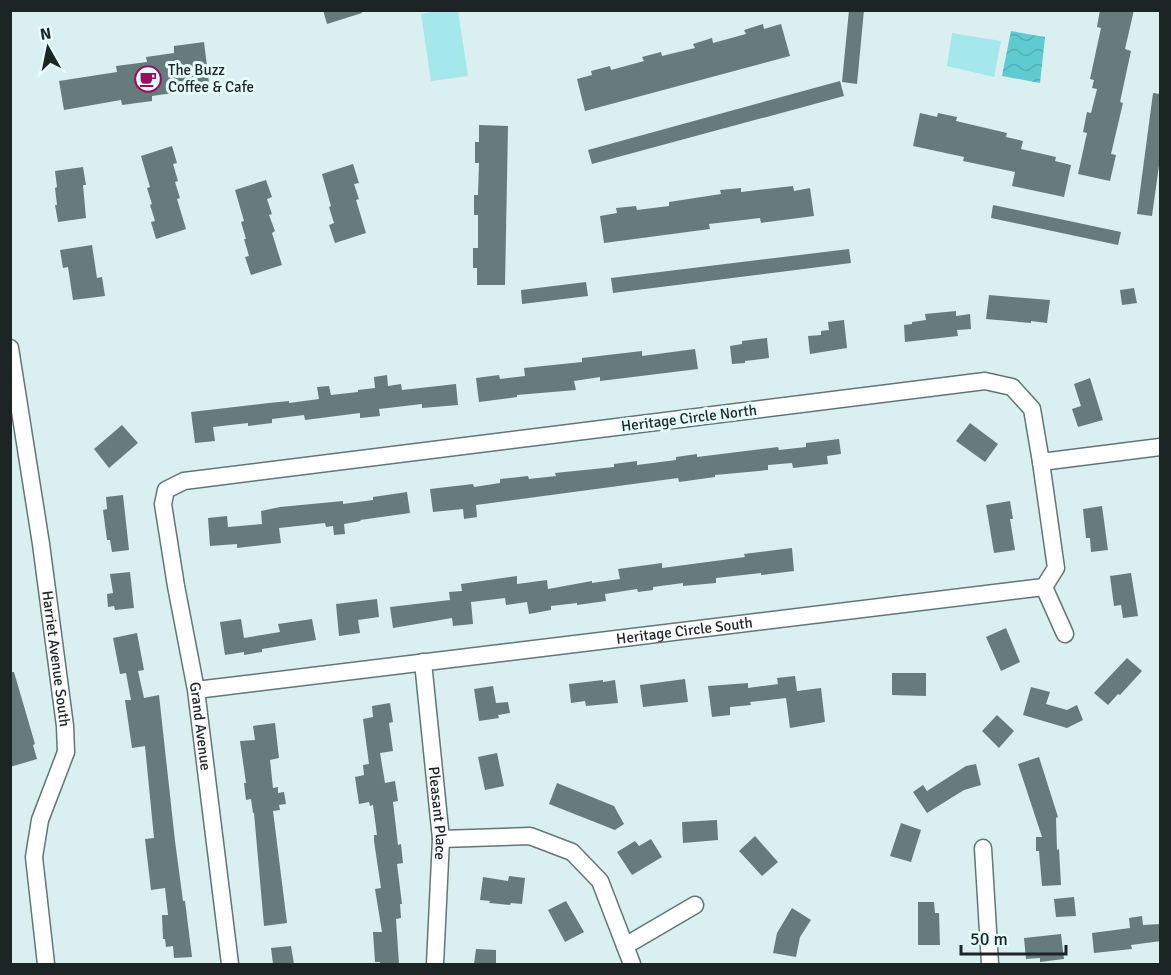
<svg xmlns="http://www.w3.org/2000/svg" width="1171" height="975" font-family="Signika,sans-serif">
	<defs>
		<pattern id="water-waves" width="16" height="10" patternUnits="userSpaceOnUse" patternTransform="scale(1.5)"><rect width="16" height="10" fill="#5ecbd1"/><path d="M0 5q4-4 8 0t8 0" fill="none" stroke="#51aeb3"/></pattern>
	</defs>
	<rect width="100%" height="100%" fill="#d9eff0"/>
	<g fill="#a4e8eb">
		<path d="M442 10 458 11 468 76 431 81 421 14Z"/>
		<path d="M952 33 1001 41 994 77 947 66Z"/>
	</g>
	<path fill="url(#water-waves)" d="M1011 31 1045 37 1040 83 1002 76Z"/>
	<g fill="#667b7c">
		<path d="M323 10H362V13L327 24Z"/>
		<path d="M849 10H864L857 84 842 82Z"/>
		<path d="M1100 10H1134L1125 49 1131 51 1120 102 1123 103 1111 154 1116 155 1110 181 1078 174 1087 133 1083 132 1087 112 1091 113 1097 89 1092 88 1094 80 1090 79 1101 28 1097 27Z"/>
		<path d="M763 24 764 29 781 24 790 56 585 111 577 79 592 75 591 71 610 66 611 70 644 61 642 57 661 52 662 56 695 48 693 44 712 38 713 43 746 34 744 30Z"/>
		<path d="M204 42 209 83 180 87V92L152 96V101L122 105 121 100 64 110 59 81 117 72 116 66 147 62 146 57 174 53V46Z"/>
		<path d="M840 81 844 96 592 164 588 150Z"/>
		<path d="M1153 93 1161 94V151L1152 216 1137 214Z"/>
		<path d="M920 113 937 117 938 113 957 117 956 121 1007 133 1006 137 1023 141 1021 149 1056 157 1055 161 1071 165 1064 197 1012 186 1015 172 963 161 964 157 913 146Z"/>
		<path d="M479 125 508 126 505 285H477V268H473V248H478V215H474V195H478L479 163H475V142H479Z"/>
		<path d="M172 146 177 163 173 164 178 181 175 182 180 198 177 199 186 229 156 239 151 222 155 221 150 205 152 204 147 188 150 187 141 156Z"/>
		<path d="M353 164 359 183 354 184 359 199 356 200 366 233 335 243 329 225 334 223 329 207 331 206 322 174Z"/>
		<path d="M83 167 86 185H83L86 218 58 222 55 205H57L55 188 57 187 55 171Z"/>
		<path d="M266 180 272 197 267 199 272 214 269 215 275 231 272 233 282 265 251 275 245 257 249 256 244 239H246L241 222 244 221 235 190Z"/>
		<path d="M793 186 794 191 810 188 814 216 761 223 760 218 709 224 710 229 604 243 600 216 617 213 616 208 636 206 637 210 669 206V202L721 194 720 190 741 188V192Z"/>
		<path d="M993 205 1121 232 1118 245 991 218Z"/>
		<path d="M92 245 97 278 102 277 105 296 73 300 68 267 63 268 60 250Z"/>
		<path d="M849 249 851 263 613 293 611 278Z"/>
		<path d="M586 282 588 296 522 304 521 290Z"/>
		<path d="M1134 288 1137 303 1122 305 1120 290Z"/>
		<path d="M989 295 1050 300 1047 323 1031 321V323L986 319Z"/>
		<path d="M956 311V316L970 314 971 329 957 330 958 336 905 342 904 325 912 324V322L926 320 925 314Z"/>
		<path d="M844 320 847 348 810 354 808 336 821 335V331L829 330 828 322Z"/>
		<path d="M767 338 769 358 745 361V363L732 364 730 346 742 344V341Z"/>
		<path d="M695 349 698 369 600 381V377L574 381 576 390 517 395V397L479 402 476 378 499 375 500 379 525 376 524 368 582 362V358L599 356 642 351V356Z"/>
		<path d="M387 375 388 386 401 384 402 390 456 384 458 405 422 408V404L379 409 380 416 360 418V413L305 420 304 415 272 419V423L248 426V423L213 427 215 441 195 443 191 412 269 403 289 401V403L319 399 317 387 329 386 331 395 358 392V390L375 388 374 377Z"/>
		<path d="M1090 378 1103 420 1078 427 1072 409 1081 406 1074 384Z"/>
		<path d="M970 423 998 444 985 462 956 441Z"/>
		<path d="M122 425 138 443 109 468 94 449Z"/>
		<path d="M839 439 841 454 827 456 828 464 793 468 792 463 768 465V470L715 475V477L679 482 678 478 476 505 477 517 464 519 463 509 433 512 430 489 473 484 474 487 500 483V479L528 476 529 479 556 476 555 473 614 467V464L637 461V465L676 460V457L697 454V457L778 447 779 450 806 447V443Z"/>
		<path d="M407 492 410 513 360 520 361 521 344 524 345 534 334 535 333 526 326 527 325 523 279 528 281 543 237 548V544L210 546 208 518 227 516 228 527 262 524 261 511 280 507 343 501V504L373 500V497Z"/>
		<path d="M123 495 129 550 112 552 110 540H107L103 510 107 509 106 497Z"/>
		<path d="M1010 501 1013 519H1010L1015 550 994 553 986 505Z"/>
		<path d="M1102 506 1108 550 1091 552 1090 538H1086L1083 509Z"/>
		<path d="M792 548 794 571 761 575V573L716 578V583L683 586V583L653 587V590L638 592 637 589 605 594 606 601 577 605V603L551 606V610L529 614 527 602 506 605 505 598 471 602 473 624 453 626 452 618 393 628 390 607 450 600 449 592 462 591 461 584 517 576V584L547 580 548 589 592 581V583L620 579 618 569 662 563V568L745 557 744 554Z"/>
		<path d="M130 572 134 608 115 610 114 606 108 607 107 594 113 593 110 574Z"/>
		<path d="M1131 573 1138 616 1123 618 1121 605 1114 606 1110 576Z"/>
		<path d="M377 599 379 617 358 620 360 633 339 636 336 604Z"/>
		<path d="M241 619 244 638 280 632 278 624 312 619 316 640 262 649V652L244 655V652L225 655 220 622Z"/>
		<path d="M1006 628 1020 662 1001 671 986 637Z"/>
		<path d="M137 633 144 670 138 671 144 698 159 695 175 841 183 901H185L192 957 174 958 173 946 166 947 165 939H163L162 915H168L165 888 151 890 145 839 154 838 145 746 132 748 125 700H131L126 673 120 674 113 638Z"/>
		<path d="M1127 658 1142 671 1120 695 1118 694 1108 705 1094 693Z"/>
		<path d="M10 672H14L35 744 33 745 37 759 10 767Z"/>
		<path d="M892 673H926V696L892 695Z"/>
		<path d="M795 676 797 691 821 688 825 722 790 728 786 698 750 702 751 705 730 707V715L712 717 708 686 748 683V688L778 684 777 678Z"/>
		<path d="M685 679 688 702 643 707 640 685Z"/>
		<path d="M603 680V682L615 680 618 703 586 706 585 701 571 703 569 684Z"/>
		<path d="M493 686 496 703 508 702 510 713 498 715 499 718 479 721 474 689Z"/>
		<path d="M1031 687 1050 692 1046 704 1067 710 1077 705 1083 720 1067 728 1023 715Z"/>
		<path d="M390 703 393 722 389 723 393 751 380 753 385 783 395 781 398 801 393 802 398 845 401 844 403 863 397 864 402 904H400L401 918 396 919 399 964H380V962H375L373 932H382L375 889 381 888 374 841V835H377L373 805 370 806 369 802 359 804 355 777 364 775 363 765 369 764 363 719 373 717 372 706Z"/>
		<path d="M997 715 1014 731 999 748 982 731Z"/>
		<path d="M275 723 279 758 270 760 273 788 278 787V793L284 792 286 804 279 805 280 810 273 811 287 923 264 926 254 813H253L251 799 246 800 244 783H246L240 741 255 740 253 726Z"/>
		<path d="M497 753 504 786 485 790 478 757Z"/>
		<path d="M1039 757 1058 817 1056 818 1057 850 1059 849 1061 885 1042 886 1039 851H1036V837H1042L1018 764Z"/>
		<path d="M976 764 981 785 964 790 927 813 913 792 923 785 927 791 966 766Z"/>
		<path d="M557 783 614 806 624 824 615 830 549 804Z"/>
		<path d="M717 820 718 840 683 843 682 822Z"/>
		<path d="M901 823 921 830 911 862 890 856Z"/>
		<path d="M755 836 778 862 762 876 739 851Z"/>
		<path d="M651 839 662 857 632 875 617 852 635 841 639 846Z"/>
		<path d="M509 876 525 878 522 904 511 903 510 905 489 903 490 901 480 900 483 877 508 881Z"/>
		<path d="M1074 897 1076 916 1056 917 1054 899Z"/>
		<path d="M566 901 584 932 565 942 548 910Z"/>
		<path d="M918 902H934L935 913H939L940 945H918Z"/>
		<path d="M792 908 811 920 800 937 796 957 773 953 777 933Z"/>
		<path d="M1142 916 1143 925 1161 924V941L1131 945 1132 949 1094 953 1092 933 1130 928 1129 918Z"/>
		<path d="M1061 934 1064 959 1040 962V958L1026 959 1024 938Z"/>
		<path d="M291 946 294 964H273L271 948Z"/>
		<path d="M476 949 496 950V964H474Z"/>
	</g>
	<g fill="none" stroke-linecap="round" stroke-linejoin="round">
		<g stroke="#627677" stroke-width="19">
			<g id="street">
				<path id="s1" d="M10 348 41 544 65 726 66 752 40 820 34 857 46 964"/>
				<path d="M1041 462 1160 447"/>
				<path d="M1044 587 1065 634"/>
				<path id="s2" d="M423 662 441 839 435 964"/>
				<path id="s3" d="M196 690 1044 587 1056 568 1041 462 1032 409 1012 387 985 381 184 481 166 490 163 504 176 586 196 690 230 964"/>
				<path d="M441 839 530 836 572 852 600 881 632 964"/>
				<path d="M983 848 990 964"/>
				<path d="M625 946 695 905"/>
			</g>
		</g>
		<use href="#street" stroke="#fff" stroke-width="16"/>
	</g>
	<defs>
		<g id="cafe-ring" transform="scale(1.35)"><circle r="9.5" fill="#e6fdfe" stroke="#970e63" stroke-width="1.5"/><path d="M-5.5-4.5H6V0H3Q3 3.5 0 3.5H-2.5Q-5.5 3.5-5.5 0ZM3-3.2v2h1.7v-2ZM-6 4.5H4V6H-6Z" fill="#970e63"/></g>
	</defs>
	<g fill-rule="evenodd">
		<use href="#cafe-ring" x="148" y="79"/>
	</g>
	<g text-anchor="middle" stroke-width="6" stroke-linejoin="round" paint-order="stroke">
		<g font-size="15" fill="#1c2425" stroke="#e6fdfe" text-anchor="start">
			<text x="168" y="75">The Buzz<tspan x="168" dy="17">Coffee &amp; Cafe</tspan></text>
		</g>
		<g font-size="15" fill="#1c2425" stroke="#e6fdfe">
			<text transform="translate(689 418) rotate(-7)" y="5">Heritage Circle North</text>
			<text dy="5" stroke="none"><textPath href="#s3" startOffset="492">Heritage Circle South</textPath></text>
			<text dy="5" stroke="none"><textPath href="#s1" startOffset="314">Harriet Avenue South</textPath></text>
			<text dy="5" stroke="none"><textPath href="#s3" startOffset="2162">Grand Avenue</textPath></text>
			<text dy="5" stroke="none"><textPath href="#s2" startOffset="152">Pleasant Place</textPath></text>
		</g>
	</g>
	<rect width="1171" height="975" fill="none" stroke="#1c2425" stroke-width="24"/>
	<g transform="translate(48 48) rotate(351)" stroke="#e6fdfe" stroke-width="4.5" paint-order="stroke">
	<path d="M0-4.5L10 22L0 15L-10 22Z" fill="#1c2425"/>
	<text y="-9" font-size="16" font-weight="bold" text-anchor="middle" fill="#1c2425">N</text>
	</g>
	<path d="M961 945v9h105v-9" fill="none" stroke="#1c2425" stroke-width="3"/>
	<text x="970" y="945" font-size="18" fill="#1c2425" stroke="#e6fdfe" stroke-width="4.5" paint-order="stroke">50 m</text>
</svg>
